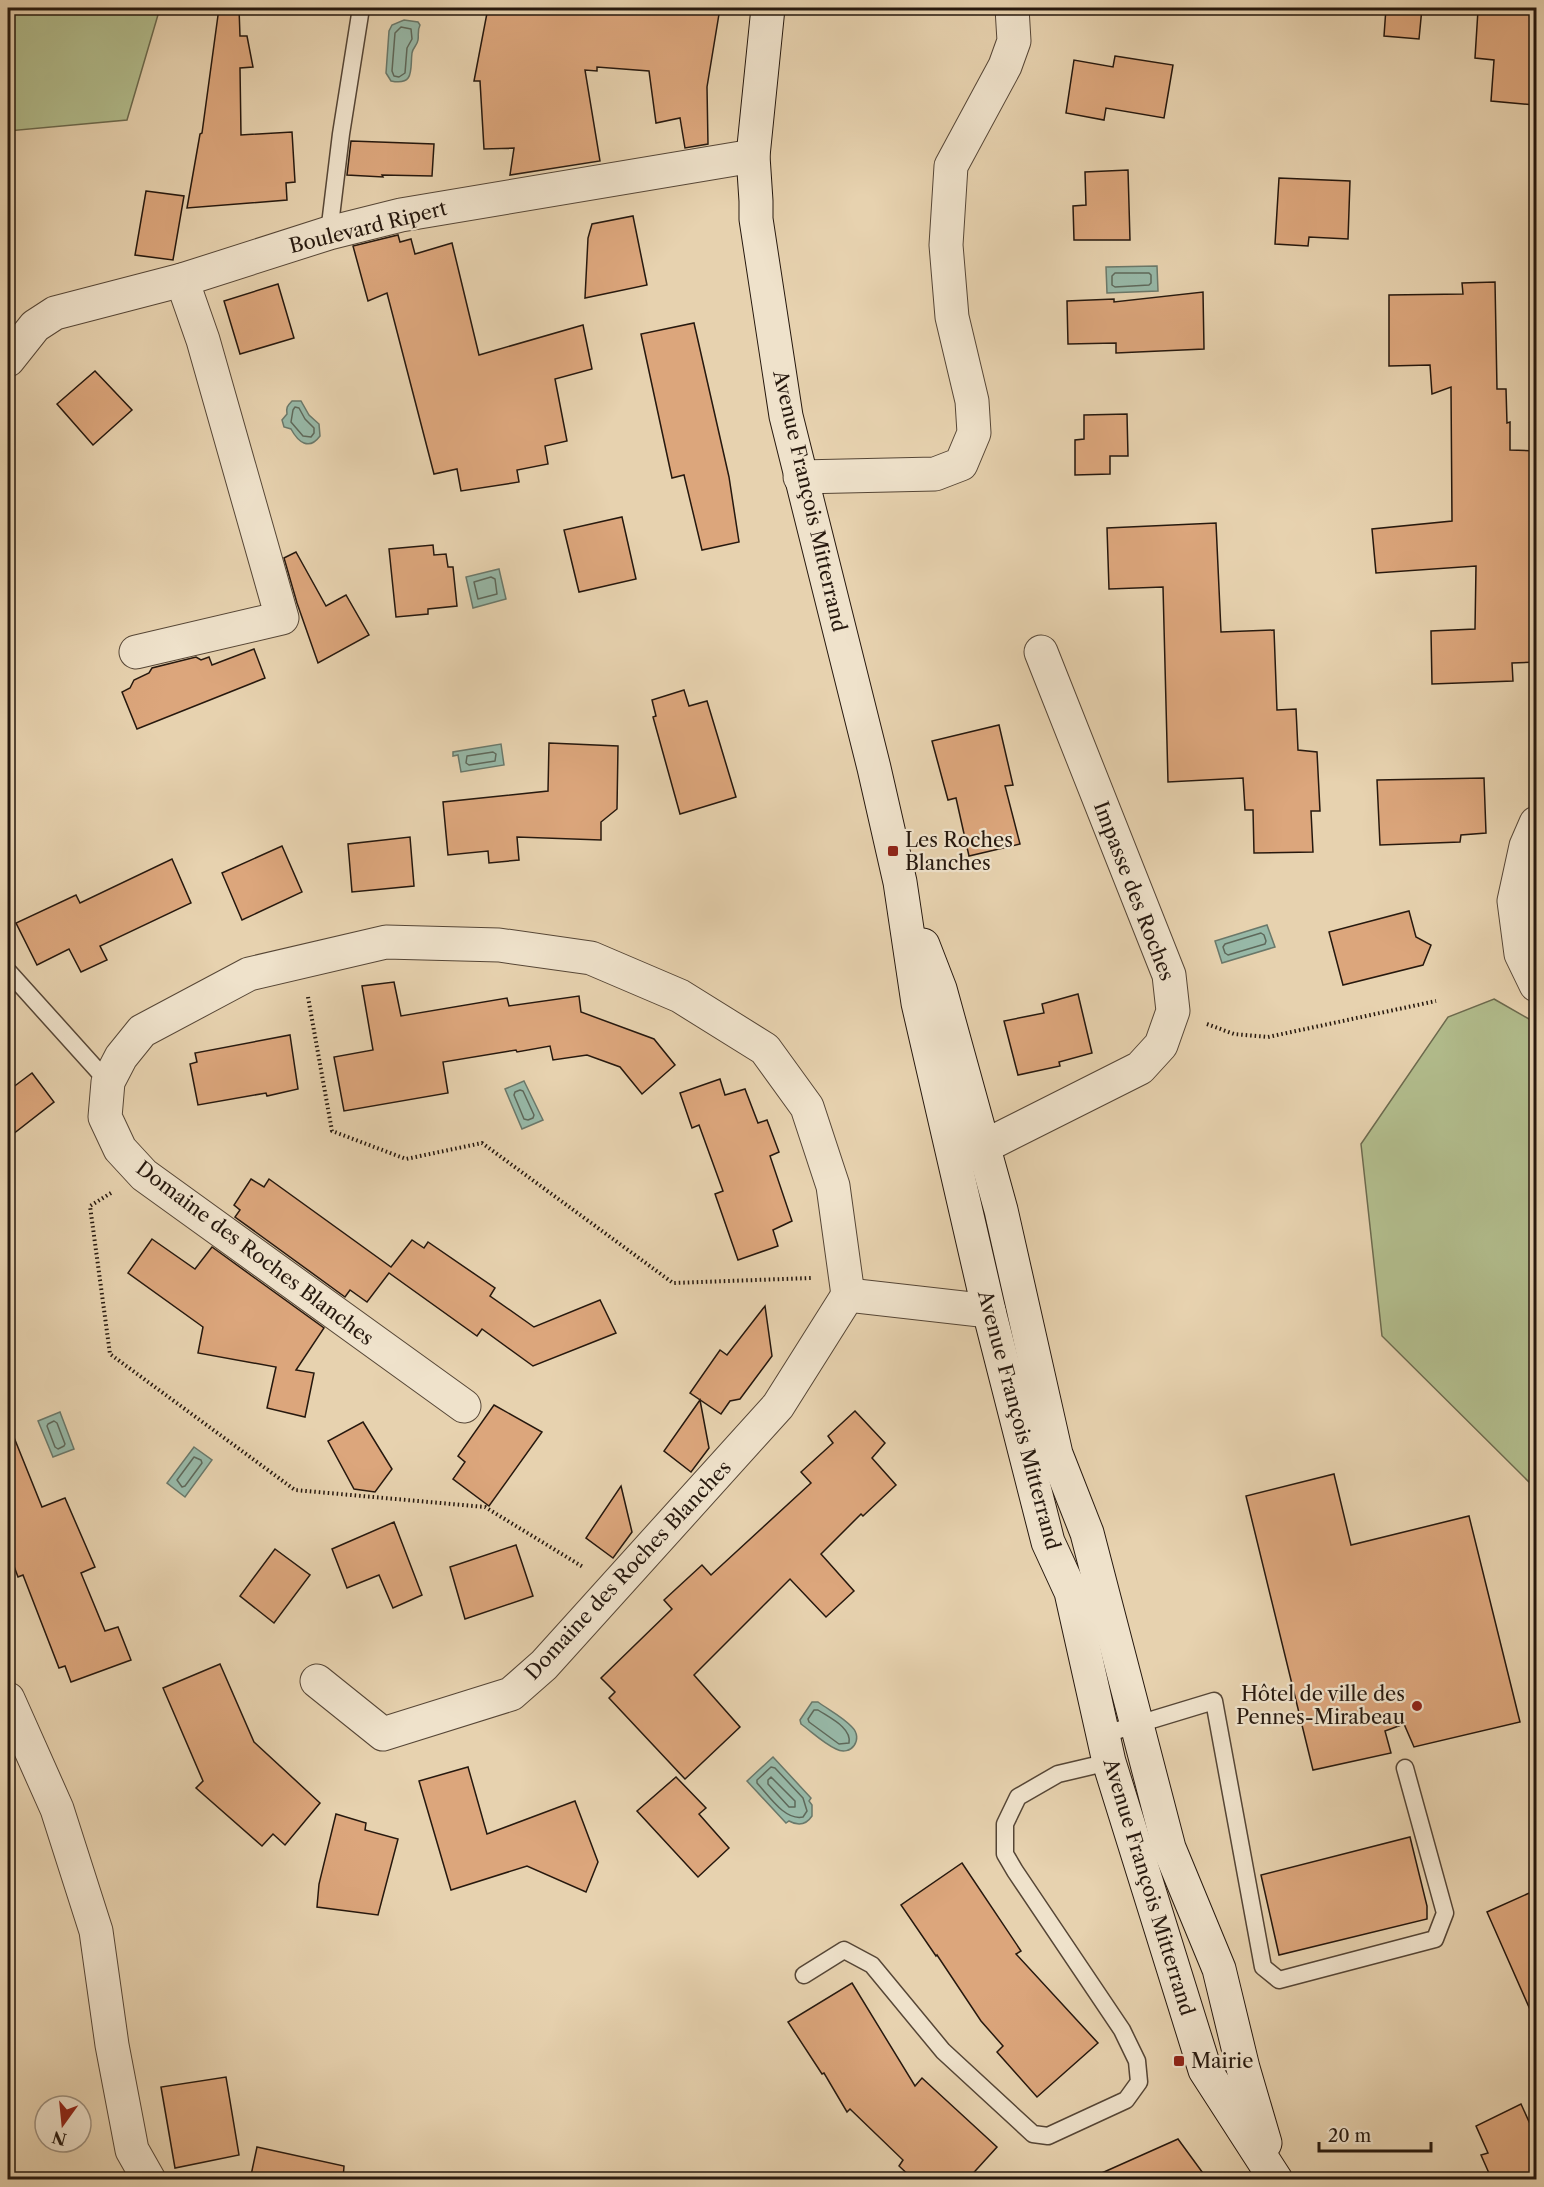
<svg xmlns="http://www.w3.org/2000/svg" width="1544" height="2187" font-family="'Libre Caslon Text',serif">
	<rect width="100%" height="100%" fill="#e7d2af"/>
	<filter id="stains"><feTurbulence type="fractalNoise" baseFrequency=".00333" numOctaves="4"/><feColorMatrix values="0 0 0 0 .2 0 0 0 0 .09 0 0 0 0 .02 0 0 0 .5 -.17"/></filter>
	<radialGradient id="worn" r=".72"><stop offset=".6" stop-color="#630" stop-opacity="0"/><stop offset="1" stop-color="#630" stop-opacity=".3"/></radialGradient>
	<g fill="#b2bd8d" stroke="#6c6a4e" stroke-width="1.5">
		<path d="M8 8H160L127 120 8 131Z"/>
		<path d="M1494 999 1536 1023V1489L1382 1336 1361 1144 1448 1017Z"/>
	</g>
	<g fill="#97b8a7" stroke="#6a786a" stroke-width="1.5">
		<path d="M404 20 418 22 420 25C417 31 419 34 418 40 417 46 413 47 412 53 410 69 415 86 391 81L386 73 389 31 392 25Z"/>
		<path d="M1157 266 1158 291 1107 293 1106 267Z"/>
		<path d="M292 401H301L309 415 319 424 320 436C309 451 298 442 291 429L284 427 282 420 287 414C286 408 287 406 292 401Z"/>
		<path d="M499 569 506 599 473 608 466 577Z"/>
		<path d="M501 744 504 765 461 772 458 755 453 756V752Z"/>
		<path d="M1267 925 1275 947 1222 963 1215 941Z"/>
		<path d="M524 1081 543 1120 522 1129 505 1089Z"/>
		<path d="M60 1412 74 1449 53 1457 38 1421Z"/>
		<path d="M194 1447 212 1460 185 1497 167 1483Z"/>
		<path d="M812 1702H818C829 1710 843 1717 852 1727 864 1739 851 1757 836 1749 823 1743 812 1732 801 1724L800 1720Z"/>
		<path d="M773 1757 811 1798 809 1801 812 1805V1816C806 1825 798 1826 789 1821L786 1823 747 1781Z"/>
	</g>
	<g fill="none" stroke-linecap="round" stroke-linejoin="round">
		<g stroke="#5e685a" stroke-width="1.5">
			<path d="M401 27 411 29 412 39 407 48 405 73 399 77 394 76 392 71 395 33Z"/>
			<path d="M1115 273H1149L1151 275V283L1149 285 1115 287 1112 285V276Z"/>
			<path d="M295 407 299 408 305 419 314 428V433L311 437 303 436 291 422 293 410Z"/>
			<path d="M491 577 495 579 497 594 478 599 474 582Z"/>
			<path d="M493 752 496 754 495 761 469 765 466 763 467 756Z"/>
			<path d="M1261 933 1264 935 1266 941 1265 944 1228 955 1225 953 1223 947 1225 944Z"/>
			<path d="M520 1090 523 1091 534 1115 533 1118 528 1120 524 1119 514 1095 515 1092Z"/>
			<path d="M54 1421 57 1423 65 1444 64 1446 58 1449 55 1447 47 1426 48 1424Z"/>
			<path d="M194 1457 201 1460 202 1463 185 1486 182 1487 177 1480Z"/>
			<path d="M814 1710H818C830 1718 852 1728 849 1743L839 1744 809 1722 808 1719Z"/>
			<path d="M771 1767 775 1768 803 1798 807 1811 803 1817C785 1821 769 1796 757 1783V1780Z"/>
			<path d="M771 1777 795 1801V1807H789L768 1784V1780Z"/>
		</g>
	</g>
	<g fill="#dca67c" stroke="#26180e" stroke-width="1.5">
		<path d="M219 8H239L240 36H247L253 67 240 68 241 135 292 132 295 182 286 183 287 200 187 208 200 134 202 133Z"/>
		<path d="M557 8 647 13 648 8H720L707 87 708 144 685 148 680 118 656 123 649 71 597 67V71L585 70 600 161 510 175 514 148 484 149 480 81H474L487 13H557Z"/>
		<path d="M1386 8H1422L1419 39 1384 36Z"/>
		<path d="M1500 8H1536L1535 105 1491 101 1494 60 1475 58 1478 10 1499 12Z"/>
		<path d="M1115 56 1173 65 1164 118 1106 108 1104 120 1066 113 1074 60 1113 67Z"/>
		<path d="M351 141 434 144 432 176 382 175 383 177 347 175Z"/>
		<path d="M1128 170 1130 240H1074L1073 206 1086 205 1085 172Z"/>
		<path d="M1279 178 1350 181 1348 239 1309 237 1308 246 1275 244Z"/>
		<path d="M146 191 184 196 173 260 135 255Z"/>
		<path d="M633 216 647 285 585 298 588 238 592 224Z"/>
		<path d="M398 235 400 242 411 239 415 254 452 243 479 355 583 325 592 369 555 379 567 441 545 446 548 464 517 470 519 482 461 491 457 469 434 474 387 293 368 301 353 246Z"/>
		<path d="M1495 282 1497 389H1506L1507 423 1510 422V450L1536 451V662L1512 663 1513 681 1432 684 1431 631 1475 629 1476 566 1376 573 1372 529 1452 521 1451 387 1432 394 1430 365 1389 366V295L1463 294 1462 283Z"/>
		<path d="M278 284 294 338 240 354 224 301Z"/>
		<path d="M1203 292 1204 349 1116 353V343L1068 344 1067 301 1114 299V302Z"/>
		<path d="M694 323 729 477 739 542 702 550 684 475 672 478 641 334Z"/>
		<path d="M95 371 132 410 93 445 57 404Z"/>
		<path d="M1127 414 1128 456H1110V474L1075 475V440L1084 439V415Z"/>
		<path d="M622 517 636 579 579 592 564 530Z"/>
		<path d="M1216 523 1221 632 1274 630 1277 710 1296 709 1298 750 1317 752 1320 811H1311L1313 852 1254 853 1253 810H1245L1243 778 1168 782 1163 587 1109 589 1107 528Z"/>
		<path d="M433 545 434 555 446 554 448 567H453L457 606 428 609V614L396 617 389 549Z"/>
		<path d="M296 552 326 606 346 595 369 635 318 663 297 603 284 558Z"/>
		<path d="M254 649 265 678 137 729 122 692 130 688 134 680 149 673 152 668 196 657 201 660 209 657 212 665Z"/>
		<path d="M684 690 689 706 707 701 736 797 680 814 653 717 656 716 652 700Z"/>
		<path d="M999 725 1013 785 1005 786 1020 844 969 856 956 798 948 800 932 741Z"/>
		<path d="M549 743 618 746 617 809 601 822V840L517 837 519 860 489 863 488 851 448 855 443 802 548 791Z"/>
		<path d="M1484 778 1486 833 1461 835 1460 842 1380 845 1377 780Z"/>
		<path d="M410 837 414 886 352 892 348 844Z"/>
		<path d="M282 846 302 892 242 920 222 873Z"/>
		<path d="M172 859 191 903 100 946 107 960 81 972 69 949 37 965 16 923 76 895 80 903Z"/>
		<path d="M1409 911 1416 937 1431 945 1423 965 1343 985 1329 932Z"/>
		<path d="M394 982 401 1016 507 998 509 1006 579 996 581 1012 654 1039 675 1065 642 1094 620 1067 587 1055 553 1060 550 1046 517 1052 516 1050 443 1062 448 1093 344 1111 334 1057 373 1050 362 986Z"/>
		<path d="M1078 994 1092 1053 1059 1062 1060 1066 1018 1075 1004 1021 1044 1013 1042 1004Z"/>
		<path d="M290 1035 298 1089 267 1096 266 1093 198 1105 190 1064 197 1062 195 1053Z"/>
		<path d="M32 1073 54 1102 8 1138V1091Z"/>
		<path d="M720 1079 725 1095 745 1089 758 1123 767 1120 779 1152 770 1156 792 1221 773 1230 778 1246 738 1260 715 1194 723 1191 699 1125 692 1128 680 1093Z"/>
		<path d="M251 1179 264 1187 269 1179 391 1267 412 1240 424 1248 428 1242 495 1288 490 1296 534 1327 600 1300 616 1333 533 1366 482 1329 477 1336 389 1273 367 1302 350 1290 345 1297 235 1217 240 1210 234 1205Z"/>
		<path d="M152 1239 195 1269 212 1247 324 1328 296 1370 314 1373 305 1417 267 1408 276 1367 198 1353 203 1327 128 1273Z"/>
		<path d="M765 1306 772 1356 740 1399 730 1401 721 1414 690 1393 720 1350 727 1355Z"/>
		<path d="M700 1400 709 1448 691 1472 664 1451Z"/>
		<path d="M494 1405 542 1432 489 1506 453 1479 465 1462 458 1456Z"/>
		<path d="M855 1411 885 1443 872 1458 896 1485 863 1516 861 1514 821 1554 854 1591 826 1617 790 1579 694 1675 740 1727 685 1779 609 1698 615 1692 601 1678 672 1609 664 1600 702 1565 711 1575 811 1483 801 1472 833 1443 828 1436Z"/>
		<path d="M363 1422 392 1469 375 1492 354 1489 328 1441Z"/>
		<path d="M8 1425H9L42 1507 65 1498 95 1567 81 1573 105 1631 118 1627 131 1660 71 1682 65 1666 59 1668 23 1575 18 1577 8 1550Z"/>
		<path d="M1334 1474 1351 1545 1469 1516 1520 1722 1414 1747 1404 1724 1385 1731 1391 1753 1313 1770 1246 1496Z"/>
		<path d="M621 1486 632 1532 613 1558 586 1538Z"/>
		<path d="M394 1522 422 1595 393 1608 379 1575 347 1588 332 1549Z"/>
		<path d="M516 1545 533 1596 465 1619 450 1567Z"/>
		<path d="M275 1549 310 1575 274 1623 240 1596Z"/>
		<path d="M220 1664 254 1742 320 1803 285 1845 273 1834 262 1846 196 1788 203 1781 163 1688Z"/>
		<path d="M468 1767 487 1834 575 1801 598 1862 586 1892 527 1866 451 1890 419 1781Z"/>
		<path d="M676 1777 706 1808 699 1814 729 1848 698 1877 637 1811Z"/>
		<path d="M336 1814 366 1823 365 1830 398 1839 378 1915 317 1907 319 1884Z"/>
		<path d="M1410 1837 1427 1906V1919L1279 1955 1261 1875Z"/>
		<path d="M962 1863 1021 1951 1016 1954 1098 2043 1037 2097 997 2052 1003 2046 981 2021 937 1955 936 1956 901 1905Z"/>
		<path d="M1536 1890V2023L1487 1912Z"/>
		<path d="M852 1983 915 2086 922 2078 997 2147 967 2180H914L899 2166 903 2160 850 2109 847 2112 824 2073 822 2074 788 2022Z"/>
		<path d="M226 2077 239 2155 175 2168 161 2087Z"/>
		<path d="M1521 2104 1536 2137V2180H1492L1481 2155 1488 2153 1476 2126Z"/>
		<path d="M1178 2139 1208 2180H1086Z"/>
		<path d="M257 2147 344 2166 343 2180H250Z"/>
	</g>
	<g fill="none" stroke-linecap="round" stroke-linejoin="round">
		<g stroke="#564636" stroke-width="19">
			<g id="service">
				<path d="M329 233 341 134 361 8"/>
				<path d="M8 971 108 1082"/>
				<path d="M1102 1735 1214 1701 1263 1967 1279 1980 1435 1939 1445 1913 1405 1768"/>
				<path d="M804 1975 844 1950 872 1965 943 2051 1033 2134 1048 2136 1126 2100 1139 2082 1137 2061 1122 2030 1015 1871 1005 1854V1824L1018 1797 1058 1774 1109 1762"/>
			</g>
		</g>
		<g stroke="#564636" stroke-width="35">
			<g id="minor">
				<path d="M8 360 35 326 55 313 182 280 329 233 401 215 753 156"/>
				<path d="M800 477 935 474 961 464 974 433 972 401 952 317 946 245 951 166 1005 66 1014 41 1012 8"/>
				<path d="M136 652 282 618 203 340 182 280"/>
				<path d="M956 1157 983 1147 1140 1068 1161 1045 1173 1011 1169 975 1041 652"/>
				<path d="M464 1406 144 1175 120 1149 105 1117 108 1082 121 1057 142 1031 249 974 386 942 499 945 591 958 680 996 765 1049 807 1107 833 1186 848 1295"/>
				<path d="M317 1681 383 1734 511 1694 544 1665 778 1406 848 1295 989 1311"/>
				<path d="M8 1699 57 1809 96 1931 112 2045 132 2150 149 2180"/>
			</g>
		</g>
		<g stroke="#564636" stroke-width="35">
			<path id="tertiary" d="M1536 823 1526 846 1514 901 1521 954 1536 985"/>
		</g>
		<g stroke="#26180e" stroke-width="35">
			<g id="secondary">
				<path d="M768 8 753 156 756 201V219L786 416 874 768 900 882 918 1003 989 1311 1048 1542 1071 1592 1109 1762 1205 2070 1276 2180"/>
				<path d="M923 945 940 989 1001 1210 1056 1454 1087 1533 1169 1848 1219 1969 1243 2068 1265 2143"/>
			</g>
		</g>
		<g stroke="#26180e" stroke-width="4" stroke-dasharray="1.5 3" stroke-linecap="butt">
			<path d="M308 997 332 1131 406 1159 482 1143 673 1283 811 1278"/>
			<path d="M1207 1024 1234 1034 1268 1037 1436 1001"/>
			<path d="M111 1193 90 1206 110 1354 295 1490 485 1507 583 1567"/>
		</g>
		<use href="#service" stroke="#efe2cb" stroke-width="16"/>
		<use href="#minor" stroke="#efe2cb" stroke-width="33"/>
		<use href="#tertiary" stroke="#efe2cb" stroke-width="33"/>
		<use href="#secondary" stroke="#efe2cb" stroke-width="33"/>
	</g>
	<g fill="#8f2418" stroke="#efe2cb" stroke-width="2">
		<rect x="887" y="845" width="12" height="12" rx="3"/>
		<circle cx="1417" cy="1706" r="6"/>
		<rect x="1173" y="2055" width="12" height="12" rx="3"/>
	</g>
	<g text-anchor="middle" stroke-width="4.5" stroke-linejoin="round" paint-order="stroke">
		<g font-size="20" fill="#26180e" stroke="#efe2cb">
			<text transform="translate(368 227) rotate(-14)" y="7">Boulevard Ripert</text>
			<text transform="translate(810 501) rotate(77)" y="7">Avenue François Mitterrand</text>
			<text transform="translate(1134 891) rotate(69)" y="7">Impasse des Roches</text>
			<text transform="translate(255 1253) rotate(37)" y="7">Domaine des Roches Blanches</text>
			<text transform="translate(1019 1420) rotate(75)" y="7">Avenue François Mitterrand</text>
			<text transform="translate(628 1570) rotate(-47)" y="7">Domaine des Roches Blanches</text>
			<text transform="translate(1149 1887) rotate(73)" y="7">Avenue François Mitterrand</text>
		</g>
		<g font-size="20" fill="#26180e" stroke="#efe2cb" text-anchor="start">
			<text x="905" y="847">Les Roches<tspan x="905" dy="23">Blanches</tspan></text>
			<text x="1405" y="1701" text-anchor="end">Hôtel de ville des<tspan x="1405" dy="23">Pennes-Mirabeau</tspan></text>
			<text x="1191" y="2068">Mairie</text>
		</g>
	</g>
	<rect width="1544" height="2187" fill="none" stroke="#e7d2af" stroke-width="30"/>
	<rect x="9" y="9" width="1526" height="2169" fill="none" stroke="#26180e" stroke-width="3"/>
	<rect x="15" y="15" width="1514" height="2157" fill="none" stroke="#26180e" stroke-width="1.5"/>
	<g transform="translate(63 2124) rotate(195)"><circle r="28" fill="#efe2cb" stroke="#9f917f" stroke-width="1.5"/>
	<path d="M0-4.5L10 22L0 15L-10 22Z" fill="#8f2418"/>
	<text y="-9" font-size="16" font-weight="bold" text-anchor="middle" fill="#26180e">N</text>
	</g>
	<path d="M1319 2142v9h112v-9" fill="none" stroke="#26180e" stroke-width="3"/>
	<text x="1328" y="2142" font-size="18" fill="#26180e" stroke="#efe2cb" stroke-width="4.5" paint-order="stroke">20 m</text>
	<rect width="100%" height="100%" filter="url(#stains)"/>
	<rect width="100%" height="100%" fill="url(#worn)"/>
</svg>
